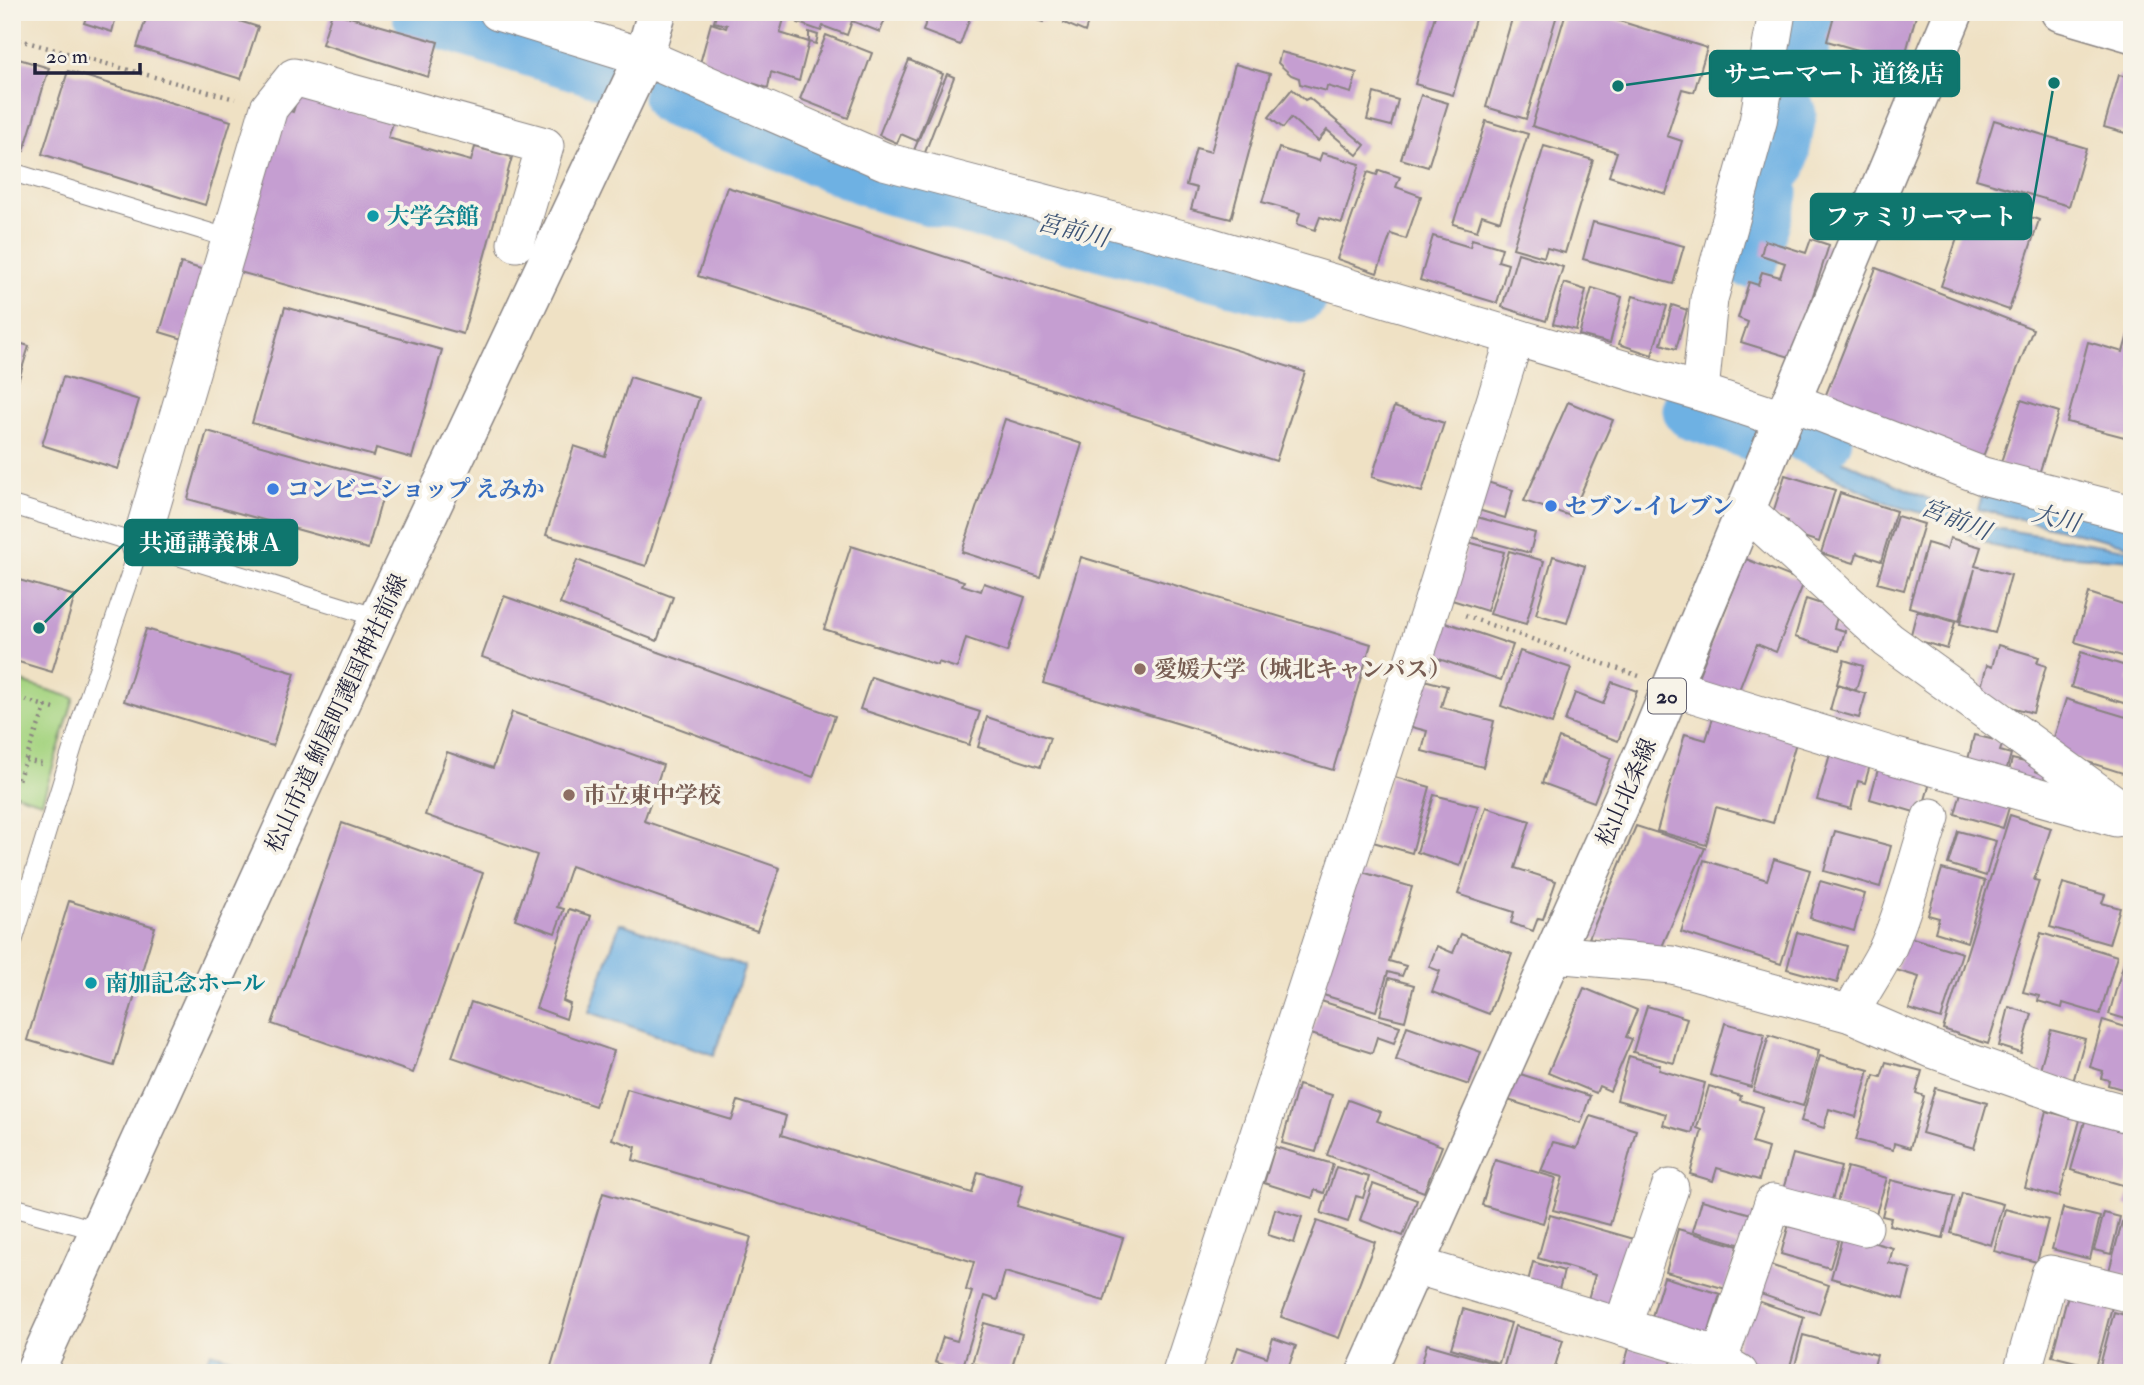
<svg xmlns="http://www.w3.org/2000/svg" width="2144" height="1385" font-family="'IM FELL Double Pica','Noto Serif JP',serif">
	<rect width="100%" height="100%" fill="#f7f3e8"/>
	<filter id="ink" filterUnits="userSpaceOnUse"><feTurbulence type="fractalNoise" baseFrequency=".0143" numOctaves="2"/><feDisplacementMap in="SourceGraphic" scale="14" xChannelSelector="R" yChannelSelector="G"/><feConvolveMatrix kernelMatrix="1 2 1 2 8 2 1 2 1" color-interpolation-filters="sRGB"/></filter>
	<filter id="wash" filterUnits="userSpaceOnUse"><feTurbulence type="fractalNoise" baseFrequency=".00686" numOctaves="4" result="noise"/><feDisplacementMap in="SourceGraphic" scale="28" xChannelSelector="R" yChannelSelector="G"/><feGaussianBlur stdDeviation="1.57" result="paint"/><feColorMatrix in="noise" values="0 0 0 0 0 0 0 0 0 0 0 0 0 0 0 0 0 1.4 0 .05"/><feComposite in="paint" operator="in"/></filter>
	<g filter="url(#wash)">
		<rect width="100%" height="100%" fill="#efe1c4"/>
		<path fill="#a6d481" stroke="#647b5e" stroke-width="2" d="M12 679 74 698 42 802 12 793Z"/>
		<g fill="#6eb1e3" stroke="#486a8f" stroke-width="2">
			<path d="M1794 439 1994 528 2132 550V560L2030 553 1994 546 1930 515 1892 505 1787 454Z"/>
			<path d="M1984 489 2132 527V546L1978 509Z"/>
			<path d="M620 923 745 966 714 1055 589 1012Z"/>
			<path d="M211 1352 278 1373H204Z"/>
		</g>
		<g fill="none" stroke-linecap="round" stroke-linejoin="round">
			<g stroke="#6eb1e3" stroke-width="63">
				<path d="M423 12 608 69"/>
				<path d="M1798 49 1804 12"/>
				<path d="M674 96 889 183 1299 291"/>
				<path d="M1776 163 1785 115"/>
				<path d="M1748 256 1767 193"/>
				<path d="M1694 409 1764 433"/>
				<path d="M1807 431 1821 438"/>
			</g>
		</g>
		<g id="blocks">
			<g fill="#c59ed1">
				<path d="M88 12 116 17 112 32 84 23Z"/>
				<path d="M148 12H211L258 27 241 79 137 47Z"/>
				<path d="M332 12 438 42 428 77 322 44Z"/>
				<path d="M717 12H786L780 33 809 42 799 81 771 72 768 88 699 67 711 23 726 28 727 25 714 22Z"/>
				<path d="M802 12H893L890 19 886 17 880 32 852 21 847 35 823 26 821 31 798 23Z"/>
				<path d="M929 12H972L960 45 923 31Z"/>
				<path d="M1012 12H1047L1043 22Z"/>
				<path d="M1055 12H1091L1085 32 1064 23 1065 16Z"/>
				<path d="M1436 12H1477L1453 95 1415 84Z"/>
				<path d="M1514 12 1557 15 1526 119 1486 107Z"/>
				<path d="M1566 12H1590L1707 48 1694 92 1682 89 1667 136 1682 141 1666 194 1609 176 1617 152 1532 126Z"/>
				<path d="M1835 12H1917L1903 63 1827 41Z"/>
				<path d="M809 32 818 35 816 44 809 42Z"/>
				<path d="M826 35 872 53 848 118 800 99Z"/>
				<path d="M1281 52 1357 73 1351 93 1327 86 1326 91 1300 84 1299 78 1291 75 1278 63Z"/>
				<path d="M12 57 49 68 24 151 12 147Z"/>
				<path d="M909 60 943 74 917 141 901 134 897 143 879 135Z"/>
				<path d="M1235 64 1270 74 1231 219 1191 209 1197 188 1186 185 1196 148 1211 152Z"/>
				<path d="M68 71 231 121 205 205 42 154Z"/>
				<path d="M947 74 954 77 924 155 914 150Z"/>
				<path d="M2119 75 2132 78V135L2104 127Z"/>
				<path d="M1292 89 1305 100 1309 98 1365 145 1357 155 1327 130 1318 141 1291 118 1283 128 1269 117Z"/>
				<path d="M1374 93 1398 100 1391 126 1367 120Z"/>
				<path d="M1421 95 1448 103 1428 167 1401 159Z"/>
				<path d="M298 96 393 123 388 138 471 161 475 147 512 157 463 334 236 271 281 108 293 112Z"/>
				<path d="M1994 120 2086 148 2069 206 1976 179Z"/>
				<path d="M1486 121 1528 134 1500 221 1482 215 1477 231 1453 224Z"/>
				<path d="M1544 146 1593 160 1565 253 1547 248 1544 257 1513 248Z"/>
				<path d="M1279 148 1319 161 1322 153 1360 164 1342 223 1320 217 1315 230 1297 224 1300 213 1262 202Z"/>
				<path d="M1379 170 1400 177 1396 187 1421 196 1406 239 1391 234 1377 273 1337 259 1368 172 1377 175Z"/>
				<path d="M727 187 1305 372 1276 461 698 276Z"/>
				<path d="M1971 197 2039 220 2009 310 1941 286Z"/>
				<path d="M1593 222 1684 246 1673 284 1583 259Z"/>
				<path d="M1433 236 1470 247 1472 239 1502 248 1498 261 1508 264 1497 303 1420 280Z"/>
				<path d="M1811 239 1829 245 1793 358 1741 342 1748 322 1738 318 1749 282 1758 285 1762 272 1780 277 1785 263 1761 255 1765 240 1806 253Z"/>
				<path d="M1518 253 1563 267 1546 321 1502 307Z"/>
				<path d="M181 263 204 270 183 339 160 332Z"/>
				<path d="M1876 268 2033 329 1982 459 1825 397Z"/>
				<path d="M1564 283 1586 290 1576 330 1553 324Z"/>
				<path d="M1592 288 1622 297 1610 343 1579 335Z"/>
				<path d="M1633 296 1667 306 1652 355 1619 344Z"/>
				<path d="M1672 305 1687 310 1676 349 1661 344Z"/>
				<path d="M285 307 442 350 412 458 376 448 374 456 252 423Z"/>
				<path d="M2129 331 2132 332V439L2067 422 2088 342 2123 352Z"/>
				<path d="M12 341 29 346 13 398H12Z"/>
				<path d="M63 377 139 400 118 469 42 445Z"/>
				<path d="M630 377 699 398 646 566 546 535 574 446 605 456Z"/>
				<path d="M2021 400 2059 412 2038 477 2000 465Z"/>
				<path d="M1568 402 1613 420 1571 516 1524 501Z"/>
				<path d="M1394 407 1444 423 1422 492 1372 477Z"/>
				<path d="M1005 419 1082 444 1040 577 962 552Z"/>
				<path d="M207 431 387 481 368 549 188 499Z"/>
				<path d="M1785 475 1835 490 1819 542 1794 534 1795 529 1786 527 1788 521 1772 516Z"/>
				<path d="M1487 482 1513 490 1505 518 1478 510Z"/>
				<path d="M1840 493 1896 511 1881 561 1857 553 1854 563 1821 553Z"/>
				<path d="M1897 516 1924 524 1904 590 1877 583Z"/>
				<path d="M1477 517 1535 533 1530 553 1471 537Z"/>
				<path d="M1950 538 1981 547 1975 566 2011 575 1995 633 1960 624 1975 569 1959 621 1909 607 1927 543 1947 549Z"/>
				<path d="M1468 542 1504 552 1487 611 1452 600Z"/>
				<path d="M851 546 964 581 962 585 981 591 984 583 1025 597 1007 652 966 638 957 668 938 662 937 665 824 629Z"/>
				<path d="M1509 551 1544 561 1526 624 1490 614Z"/>
				<path d="M1553 556 1585 566 1567 623 1536 614Z"/>
				<path d="M1081 557 1371 644 1333 770 1043 683Z"/>
				<path d="M1746 559 1804 582 1776 652 1757 644 1735 700 1695 684Z"/>
				<path d="M577 560 673 597 657 641 560 604Z"/>
				<path d="M12 578 75 596 52 672 12 660Z"/>
				<path d="M2089 593 2132 607V659L2075 642Z"/>
				<path d="M504 596 835 716 813 777 482 657Z"/>
				<path d="M1806 599 1839 610 1834 628 1845 631 1839 651 1795 637Z"/>
				<path d="M1917 611 1955 622 1947 649 1910 638Z"/>
				<path d="M1445 622 1513 645 1501 680 1433 657Z"/>
				<path d="M146 629 295 673 273 746 124 701Z"/>
				<path d="M1998 645 2039 657 2037 663 2046 666 2033 713 1978 698 1987 665 1992 667Z"/>
				<path d="M1520 651 1571 668 1552 724 1501 706Z"/>
				<path d="M2081 652 2132 668 2128 681 2132 682V776L2050 750 2066 699 2126 717 2130 705 2071 687Z"/>
				<path d="M1844 660 1863 666 1856 690 1837 684Z"/>
				<path d="M871 677 980 712 969 745 860 709Z"/>
				<path d="M1420 679 1447 686 1441 707 1494 721 1483 767 1422 751 1427 731 1408 726Z"/>
				<path d="M1612 682 1637 691 1618 741 1565 721 1575 693 1603 704Z"/>
				<path d="M1837 685 1866 694 1859 718 1830 710Z"/>
				<path d="M512 712 663 765 644 821 780 868 757 931 571 866 557 907 564 909 555 933 515 919 537 855 425 815 447 752 493 768Z"/>
				<path d="M1714 715 1797 739 1773 823 1716 807 1706 845 1657 831 1685 734 1706 740Z"/>
				<path d="M987 717 1050 738 1040 767 978 747Z"/>
				<path d="M1974 735 2003 742 2000 751 2011 754 2003 782 1965 772Z"/>
				<path d="M1559 738 1611 758 1594 802 1542 783Z"/>
				<path d="M1832 747 1872 758 1865 783 1858 781 1851 809 1817 800Z"/>
				<path d="M1881 758 1933 772 1921 814 1870 799Z"/>
				<path d="M2012 759 2037 765 2035 771 2058 780 2005 786Z"/>
				<path d="M1391 776 1430 787 1412 853 1373 842Z"/>
				<path d="M1964 782 2012 797 2003 828 1955 814Z"/>
				<path d="M1434 795 1478 806 1460 866 1417 852Z"/>
				<path d="M12 798 17 800 13 815H12Z"/>
				<path d="M1486 807 1530 821 1515 868 1556 881 1543 919 1538 918 1533 931 1511 923 1514 912 1458 894Z"/>
				<path d="M2010 815 2051 828 2034 880 2039 881 1988 1044 1943 1029Z"/>
				<path d="M342 823 483 873 413 1073 272 1024Z"/>
				<path d="M1636 826 1705 848 1661 949 1589 938Z"/>
				<path d="M1835 831 1891 846 1880 887 1824 871Z"/>
				<path d="M1958 831 1996 841 1986 876 1948 864Z"/>
				<path d="M1774 859 1810 870 1781 964 1681 932 1704 860 1767 880Z"/>
				<path d="M1942 869 1985 881 1967 942 1935 932 1939 918 1928 915Z"/>
				<path d="M1359 871 1412 887 1389 961 1406 966 1402 976 1388 972 1376 1011 1320 994Z"/>
				<path d="M1820 881 1865 894 1854 931 1810 918Z"/>
				<path d="M2063 883 2105 895 2102 903 2120 908 2109 944 2050 927Z"/>
				<path d="M69 901 155 927 114 1066 27 1040Z"/>
				<path d="M569 909 591 916 563 1001 570 1004 566 1019 536 1008Z"/>
				<path d="M1797 932 1847 946 1837 983 1787 969Z"/>
				<path d="M2041 933 2117 956 2100 1014 2063 1003 2062 1008 2038 1001 2039 996 2023 992Z"/>
				<path d="M1461 934 1512 954 1489 1014 1432 992 1440 971 1429 967 1437 946 1453 953Z"/>
				<path d="M1906 936 1962 953 1941 1019 1909 1009 1919 977 1896 970Z"/>
				<path d="M2131 938H2132V1021L2109 1014Z"/>
				<path d="M1389 978 1414 985 1405 1021 1380 1015Z"/>
				<path d="M1584 988 1637 1010 1626 1037 1632 1039 1610 1091 1599 1086 1596 1093 1548 1073Z"/>
				<path d="M1321 1001 1400 1026 1394 1043 1377 1037 1372 1053 1311 1034Z"/>
				<path d="M471 1002 614 1051 595 1106 452 1057Z"/>
				<path d="M1647 1006 1687 1018 1674 1063 1633 1052Z"/>
				<path d="M2009 1007 2032 1014 2021 1053 1999 1046Z"/>
				<path d="M2103 1020 2132 1029V1092L2108 1085 2109 1080 2101 1078 2103 1071 2090 1067Z"/>
				<path d="M1725 1023 1765 1034 1751 1087 1710 1075Z"/>
				<path d="M1407 1026 1481 1052 1469 1085 1396 1060Z"/>
				<path d="M2051 1030 2085 1039 2073 1082 2039 1072Z"/>
				<path d="M1769 1035 1819 1050 1803 1106 1753 1091Z"/>
				<path d="M1629 1056 1660 1065 1659 1070 1705 1083 1692 1133 1663 1125 1666 1114 1617 1100Z"/>
				<path d="M1820 1056 1869 1070 1856 1117 1829 1109 1824 1128 1801 1121Z"/>
				<path d="M1886 1062 1922 1071 1916 1093 1924 1096 1910 1148 1894 1143 1893 1150 1856 1140 1874 1075 1881 1077Z"/>
				<path d="M1517 1073 1590 1096 1581 1123 1508 1100Z"/>
				<path d="M1298 1085 1332 1095 1316 1152 1282 1143Z"/>
				<path d="M1709 1086 1741 1096 1740 1100 1763 1107 1752 1143 1768 1148 1759 1180 1717 1168 1713 1181 1690 1174 1702 1130 1697 1128Z"/>
				<path d="M1935 1088 1987 1103 1974 1148 1922 1133Z"/>
				<path d="M627 1089 732 1120 738 1101 786 1116 781 1135 972 1193 978 1172 1023 1185 1017 1206 1123 1238 1104 1301 1005 1272 997 1300 984 1296 961 1373H948L950 1367 935 1362 943 1337 957 1341 972 1292 966 1290 974 1262 633 1160 636 1147 612 1139Z"/>
				<path d="M1348 1100 1381 1112 1377 1121 1442 1146 1424 1192 1327 1155Z"/>
				<path d="M2046 1111 2080 1120 2059 1197 2025 1188Z"/>
				<path d="M1590 1116 1636 1130 1610 1225 1553 1210 1563 1177 1541 1171 1553 1142 1577 1148Z"/>
				<path d="M2085 1121 2132 1134V1166L2126 1186 2071 1170Z"/>
				<path d="M1275 1147 1333 1164 1324 1193 1315 1190 1312 1198 1264 1183Z"/>
				<path d="M1793 1154 1841 1167 1829 1211 1781 1197Z"/>
				<path d="M1495 1160 1556 1178 1543 1223 1482 1205Z"/>
				<path d="M1336 1167 1369 1177 1363 1198 1356 1196 1348 1222 1321 1213Z"/>
				<path d="M1847 1167 1887 1178 1875 1217 1836 1206Z"/>
				<path d="M1891 1180 1954 1196 1943 1238 1889 1225 1891 1218 1882 1216Z"/>
				<path d="M1373 1184 1417 1200 1403 1236 1360 1220Z"/>
				<path d="M2131 1187H2132V1208L2125 1206Z"/>
				<path d="M603 1193 751 1237 710 1373H549Z"/>
				<path d="M1962 1193 2003 1204 1991 1245 1951 1233Z"/>
				<path d="M1702 1200 1758 1216 1749 1247 1693 1231Z"/>
				<path d="M2063 1208 2100 1217 2090 1259 2052 1249Z"/>
				<path d="M1275 1209 1302 1217 1294 1243 1268 1235Z"/>
				<path d="M2005 1209 2048 1220 2037 1262 1994 1251Z"/>
				<path d="M2104 1213 2120 1217 2111 1254 2094 1250Z"/>
				<path d="M1550 1215 1641 1241 1619 1315 1586 1306 1595 1275 1538 1258Z"/>
				<path d="M1790 1220 1840 1234 1830 1268 1781 1254Z"/>
				<path d="M1317 1221 1375 1242 1339 1338 1281 1317Z"/>
				<path d="M2122 1222 2132 1224V1276L2109 1271Z"/>
				<path d="M1678 1229 1738 1246 1726 1289 1666 1272Z"/>
				<path d="M1843 1234 1893 1248 1889 1263 1911 1269 1903 1299 1831 1278Z"/>
				<path d="M1533 1262 1564 1271 1557 1297 1526 1289Z"/>
				<path d="M1770 1265 1829 1285 1819 1314 1760 1294Z"/>
				<path d="M1664 1277 1720 1294 1708 1335 1650 1323Z"/>
				<path d="M2068 1295 2112 1307 2096 1367 2052 1356Z"/>
				<path d="M1752 1299 1804 1317 1788 1373H1773L1733 1358Z"/>
				<path d="M1463 1309 1511 1323 1499 1363 1451 1348Z"/>
				<path d="M2114 1312 2132 1317V1373H2098Z"/>
				<path d="M984 1323 1022 1334 1010 1373 972 1363Z"/>
				<path d="M1515 1326 1563 1340 1553 1373H1502Z"/>
				<path d="M1803 1335 1877 1355 1872 1373H1793Z"/>
				<path d="M1273 1338 1296 1346 1288 1368 1301 1373H1229L1238 1347 1267 1357Z"/>
				<path d="M1427 1344 1497 1364 1495 1373H1419Z"/>
				<path d="M1629 1348 1672 1360 1668 1373H1622Z"/>
				<path d="M1676 1365 1702 1372V1373H1674Z"/>
			</g>
		</g>
	</g>
	<g filter="url(#ink)">
		<use href="#blocks" fill-opacity="0" stroke="#888280" stroke-width="2"/>
		<g fill="none" stroke-linecap="round" stroke-linejoin="round">
			<g stroke="#888280" stroke-width="20">
				<g id="lane">
					<path d="M12 172 231 239"/>
					<path d="M12 505 379 618"/>
					<path d="M12 945 82 717 140 545"/>
					<path d="M12 1207 99 1231"/>
				</g>
			</g>
			<g stroke="#888280" stroke-width="39">
				<g id="street">
					<path d="M498 12 644 57 884 161 1209 246 1700 392 1782 419"/>
					<path d="M1700 392 1709 299 1758 122 1777 12"/>
					<path d="M1790 401 1983 476 2132 514"/>
					<path d="M1745 509 1888 640 2132 817"/>
					<path d="M140 545 269 108 294 77 545 146 516 243"/>
					<path d="M1671 687 1893 756 2116 818"/>
					<path d="M1554 954 1672 965 1851 1014 1932 1049 2076 1100 2132 1115"/>
					<path d="M1851 1014C1861 990 1877 971 1888 947 1906 906 1917 860 1931 817"/>
					<path d="M1414 1265 1703 1351 1739 1373"/>
					<path d="M1622 1327 1670 1188"/>
					<path d="M1719 1360 1773 1203 1864 1227"/>
					<path d="M1181 1373 1432 604 1515 337"/>
					<path d="M2022 1373 2050 1274 2132 1294"/>
				</g>
			</g>
			<g stroke="#888280" stroke-width="41">
				<g id="secondary">
					<path d="M2060 12 2132 33"/>
					<path d="M34 1373 379 618 644 57 657 12"/>
				</g>
			</g>
			<g stroke="#888280" stroke-width="41">
				<path id="primary" d="M1366 1373 1651 736 1954 12"/>
			</g>
			<g stroke="#888280" stroke-width="4.5" stroke-dasharray="2 5" stroke-linecap="butt">
				<path d="M12 38 235 99"/>
				<path d="M1465 616 1639 676"/>
				<path d="M12 696 58 710"/>
				<path d="M26 760 42 764"/>
				<path d="M12 778 18 780 46 706"/>
			</g>
			<use href="#lane" stroke="#fff" stroke-width="18"/>
			<use href="#street" stroke="#fff" stroke-width="37"/>
			<use href="#secondary" stroke="#fff" stroke-width="38"/>
			<use href="#primary" stroke="#fff" stroke-width="38"/>
		</g>
	</g>
	<g fill="#0f9aa8" stroke="#f7f3e8" stroke-width="2.5">
		<circle cx="373" cy="216" r="7"/>
		<circle cx="91" cy="983" r="7"/>
	</g>
	<g fill="#3f7fe0" stroke="#f7f3e8" stroke-width="2.5">
		<circle cx="273" cy="489" r="7"/>
		<circle cx="1551" cy="506" r="7"/>
	</g>
	<g fill="#8d6e63" stroke="#f7f3e8" stroke-width="2.5">
		<circle cx="1140" cy="669" r="7"/>
		<circle cx="569" cy="795" r="7"/>
	</g>
	<g text-anchor="middle" stroke-width="7" stroke-linejoin="round" paint-order="stroke">
		<rect fill="#f7f3e8" stroke="#62616f" stroke-width="2" x="1648" y="678.5" width="38" height="35" rx="5"/>
		<g font-size="21" font-weight="bold" fill="#22223b">
			<text x="1667" y="703">20</text>
		</g>
		<g font-size="23" font-weight="bold" fill="#0d838f" stroke="#f7f3e8" text-anchor="start">
			<text x="387" y="224">大学会館</text>
			<text x="105" y="991">南加記念ホール</text>
		</g>
		<g font-size="23" font-weight="bold" fill="#366cbe" stroke="#f7f3e8" text-anchor="start">
			<text x="287" y="497">コンビニショップ えみか</text>
			<text x="1565" y="514">セブン-イレブン</text>
		</g>
		<g font-size="23" font-weight="bold" fill="#785e54" stroke="#f7f3e8" text-anchor="start">
			<text x="1154" y="677">愛媛大学（城北キャンパス）</text>
			<text x="583" y="803">市立東中学校</text>
		</g>
		<g font-size="23" fill="#22223b" stroke="#f7f3e8">
			<text transform="translate(336 713) rotate(-65)" y="8">松山市道 鮒屋町護国神社前線</text>
			<text transform="translate(1626 792) rotate(-66)" y="8">松山北条線</text>
		</g>
		<g font-size="24" font-style="italic" fill="#3d5476" stroke="#f7f3e8">
			<text transform="translate(1073 230) rotate(14)" y="8">宮前川</text>
			<text transform="translate(2056 518) rotate(14)" y="8">大川</text>
			<text transform="translate(1956 519) rotate(22)" y="8">宮前川</text>
		</g>
	</g>
	<path fill="none" stroke="#0f766e" stroke-width="2.5" d="M1618 86L1710 73M2054 83L2031 216M39 628L125 543"/>
	<g fill="#0f766e" stroke="#f7f3e8" stroke-width="2.5">
		<circle cx="1618" cy="86" r="7"/>
		<circle cx="2054" cy="83" r="7"/>
		<circle cx="39" cy="628" r="7"/>
	</g>
	<g fill="#0f766e" stroke="#0f766e" stroke-width="2.5">
		<rect x="1710" y="51" width="249" height="45" rx="7"/>
		<rect x="1811" y="194" width="220" height="45" rx="7"/>
		<rect x="125" y="520" width="172" height="45" rx="7"/>
	</g>
	<g font-size="24" text-anchor="middle" font-weight="bold" fill="#fff">
		<text x="1834" y="82">サニーマート 道後店</text>
		<text x="1921" y="225">ファミリーマート</text>
		<text x="211" y="551">共通講義棟Ａ</text>
	</g>
	<rect width="2144" height="1385" fill="none" stroke="#f7f3e8" stroke-width="42"/>
	<path d="M35 63v10h105v-10" fill="none" stroke="#22223b" stroke-width="3.5"/>
	<text x="46" y="63" font-size="21" fill="#22223b" stroke="#f7f3e8" stroke-width="5" paint-order="stroke">20 m</text>
</svg>
